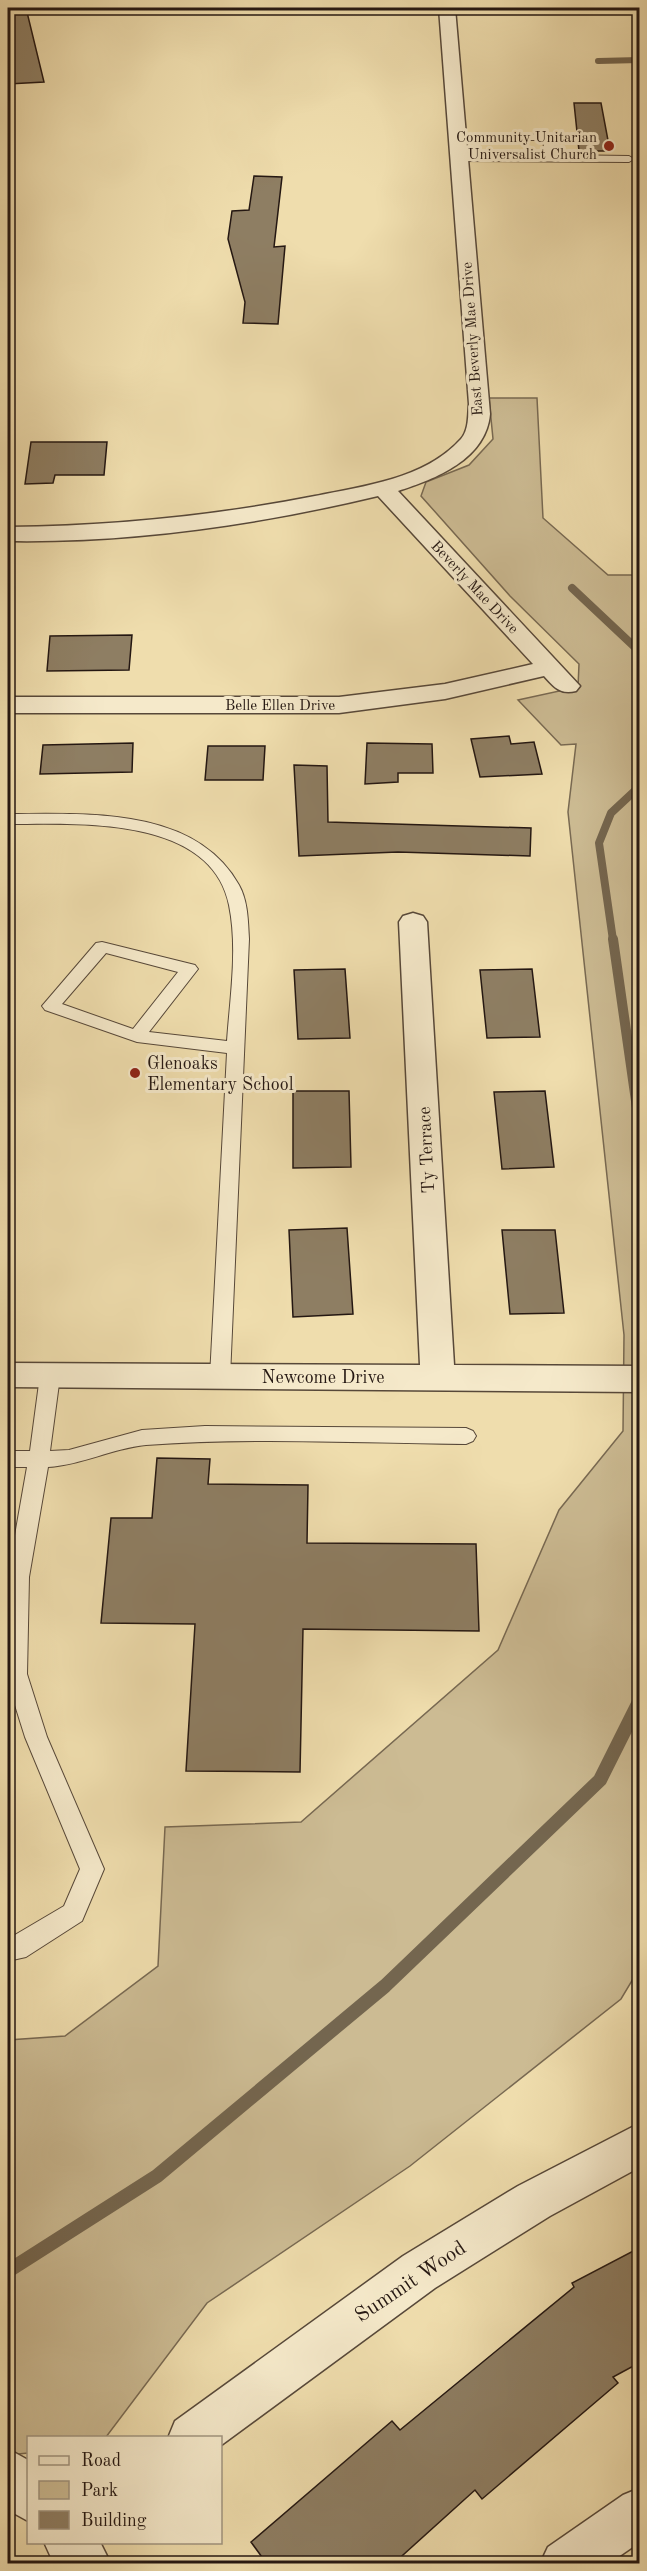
<svg xmlns="http://www.w3.org/2000/svg" width="647" height="2571" font-family="'Old Standard TT',serif">
	<rect width="100%" height="100%" fill="#efddad"/>
	<filter id="stains"><feTurbulence type="fractalNoise" baseFrequency=".00333" numOctaves="4"/><feColorMatrix values="0 0 0 0 .2 0 0 0 0 .09 0 0 0 0 .02 0 0 0 .5 -.17"/></filter>
	<radialGradient id="worn" r=".72"><stop offset=".6" stop-color="#630" stop-opacity="0"/><stop offset="1" stop-color="#630" stop-opacity=".3"/></radialGradient>
	<path fill="#ccbb93" stroke="#786952" stroke-width="1.5" d="M489 398H537L543 518 608 575H639V1969L621 1999 410 2166 207 2303 106 2437 28 2438V2453L8 2455V2040L65 2036 158 1966 165 1827 301 1822 498 1650 559 1510 623 1431 624 1335 568 812 576 744 561 745 518 700 578 687 579 664 510 596 421 496 426 482 469 465 493 439Z"/>
	<g fill="none" stroke-linecap="round" stroke-linejoin="round">
		<path stroke="#74664f" stroke-width="6" d="M598 61 640 60"/>
		<g stroke="#74664f" stroke-width="8">
			<path d="M572 588 640 652"/>
			<path d="M613 940 599 843 611 813 640 786"/>
		</g>
		<path stroke="#74664f" stroke-width="10" d="M613 939 640 1129"/>
		<path stroke="#74664f" stroke-width="14" d="M8 2271 157 2176 385 1986 600 1780 640 1700"/>
	</g>
	<g fill="#8e7e63" stroke="#241712" stroke-width="1.5">
		<path d="M8 8H26L44 82 8 84Z"/>
		<path d="M574 103H601L610 151H579Z"/>
		<path d="M254 176 282 177 274 247 285 246 278 324 243 323 245 302 228 239 232 211 249 210Z"/>
		<path d="M31 442H107L104 475H55L53 483 25 484Z"/>
		<path d="M132 635 129 670 47 671 50 636Z"/>
		<path d="M509 736 511 744 534 742 542 774 480 777 471 739Z"/>
		<path d="M133 743 132 772 40 774 43 745Z"/>
		<path d="M367 743 432 744 433 773H398V782L365 784Z"/>
		<path d="M208 746H265L263 780H205Z"/>
		<path d="M294 765 327 766 328 822 531 828 530 856 398 852 299 856Z"/>
		<path d="M345 969 350 1038 298 1039 294 970Z"/>
		<path d="M532 969 540 1037 487 1038 480 970Z"/>
		<path d="M293 1091H349L351 1167 293 1168Z"/>
		<path d="M545 1091 554 1167 502 1169 494 1092Z"/>
		<path d="M347 1228 353 1314 293 1317 289 1230Z"/>
		<path d="M502 1230H555L564 1313 510 1314Z"/>
		<path d="M157 1458 210 1459 208 1484 308 1485 307 1543 476 1544 479 1631 303 1629 300 1772 186 1771 195 1624 101 1623 111 1518H152Z"/>
		<path d="M639 2248V2363L613 2377 618 2383 482 2499 475 2490 393 2564H267L251 2542 392 2421 400 2430 574 2287 572 2283Z"/>
	</g>
	<g fill="none" stroke-linecap="round" stroke-linejoin="round">
		<g stroke="#574839" stroke-width="2">
			<g id="service">
				<path d="M548 134 553 137 556 155 629 156 634 159 629 162 458 161 453 158 458 155H545L543 140H456L452 139V135Z"/>
				<path d="M8 814C85 814 195 806 239 885 248 901 248 921 249 939L230 1377 227 1382 220 1384 213 1382 210 1377 227 1053 137 1042 45 1010 42 1006 96 943 102 942 195 965 198 969 149 1032 227 1041C230 997 238 949 229 905 211 815 76 824 8 824ZM106 953 178 972 133 1029 62 1004Z"/>
				<path d="M50 1369 57 1371 60 1376 50 1451 69 1450 142 1430 205 1426 466 1428 473 1431 476 1436 473 1441 466 1444C360 1443 252 1437 146 1445 113 1448 82 1465 48 1467L29 1577 27 1674 47 1737 104 1869 82 1921 26 1957 8 1961V1939L64 1906 80 1869 25 1737 8 1683V1575L27 1467H8V1451H30L40 1376 43 1371Z"/>
			</g>
		</g>
		<g stroke="#574839" stroke-width="3">
			<g id="minor">
				<path d="M439 8H455L490 414C486 459 436 479 398 491L580 686 576 691C560 695 554 687 544 676L445 699 339 713H8V697H339L445 684 533 664 378 496C257 525 132 543 8 541V527C111 526 213 516 315 496 364 486 425 479 461 439 469 430 468 415 469 404Z"/>
				<path d="M413 913 423 916 427 922 454 1365 640 1366V1392L8 1387V1363L420 1365 399 922 403 916Z"/>
				<path d="M640 2123V2167L550 2216 435 2288 220 2446V2438H168L175 2421 403 2256 518 2186Z"/>
				<path d="M8 2449 28 2460V2521L8 2510Z"/>
				<path d="M640 2488V2542L608 2564H540L548 2547 623 2495Z"/>
				<path d="M44 2542H100L111 2564H54Z"/>
			</g>
		</g>
		<use href="#service" fill="#f5e9ca" fill-rule="evenodd"/>
		<use href="#minor" fill="#f5e9ca" fill-rule="evenodd"/>
	</g>
	<g fill="#8f2418" stroke="#f5e9ca" stroke-width="2">
		<circle cx="609" cy="146" r="6"/>
		<circle cx="135" cy="1073" r="6"/>
	</g>
	<g text-anchor="middle" stroke-width="6" stroke-linejoin="round" paint-order="stroke">
		<g font-size="15" fill="#241712" stroke="#f5e9ca" text-anchor="end">
			<text x="597" y="142">Community Unitarian<tspan x="597" dy="17">Universalist Church</tspan></text>
		</g>
		<g font-size="15" fill="#241712" stroke="#f5e9ca">
			<text transform="translate(472 339) rotate(-94)" y="5">East Beverly Mae Drive</text>
			<text transform="translate(475 587) rotate(47)" y="5">Beverly Mae Drive</text>
			<text x="280" y="710">Belle Ellen Drive</text>
		</g>
		<g font-size="18" fill="#241712" stroke="#f5e9ca" text-anchor="start">
			<text x="147" y="1069">Glenoaks<tspan x="147" dy="21">Elementary School</tspan></text>
		</g>
		<g font-size="18" fill="#241712" stroke="#f5e9ca">
			<text transform="translate(426 1150) rotate(-93)" y="6">Ty Terrace</text>
			<text x="323" y="1383">Newcome Drive</text>
		</g>
		<g font-size="21" fill="#241712" stroke="#f5e9ca">
			<text transform="translate(410 2281) rotate(-34)" y="7">Summit Wood</text>
		</g>
	</g>
	<rect width="647" height="2571" fill="none" stroke="#efddad" stroke-width="30"/>
	<rect x="9" y="9" width="629" height="2553" fill="none" stroke="#241712" stroke-width="3"/>
	<rect x="15" y="15" width="617" height="2541" fill="none" stroke="#241712" stroke-width="1.5"/>
	<rect x="27" y="2436" width="195" height="108" fill="#f5e9ca" stroke="#a19580" stroke-width="1.5"/>
	<rect x="39" y="2456" width="30" height="9" fill="#f5e9ca" stroke="#a19580" stroke-width="1.5"/>
	<text x="81" y="2466" font-size="18" fill="#241712">Road</text>
	<rect x="39" y="2481" width="30" height="18" fill="#ccbb93" stroke="#a19580" stroke-width="1.5"/>
	<text x="81" y="2496" font-size="18" fill="#241712">Park</text>
	<rect x="39" y="2511" width="30" height="18" fill="#8e7e63" stroke="#a19580" stroke-width="1.5"/>
	<text x="81" y="2526" font-size="18" fill="#241712">Building</text>
	<rect width="100%" height="100%" filter="url(#stains)"/>
	<rect width="100%" height="100%" fill="url(#worn)"/>
</svg>
